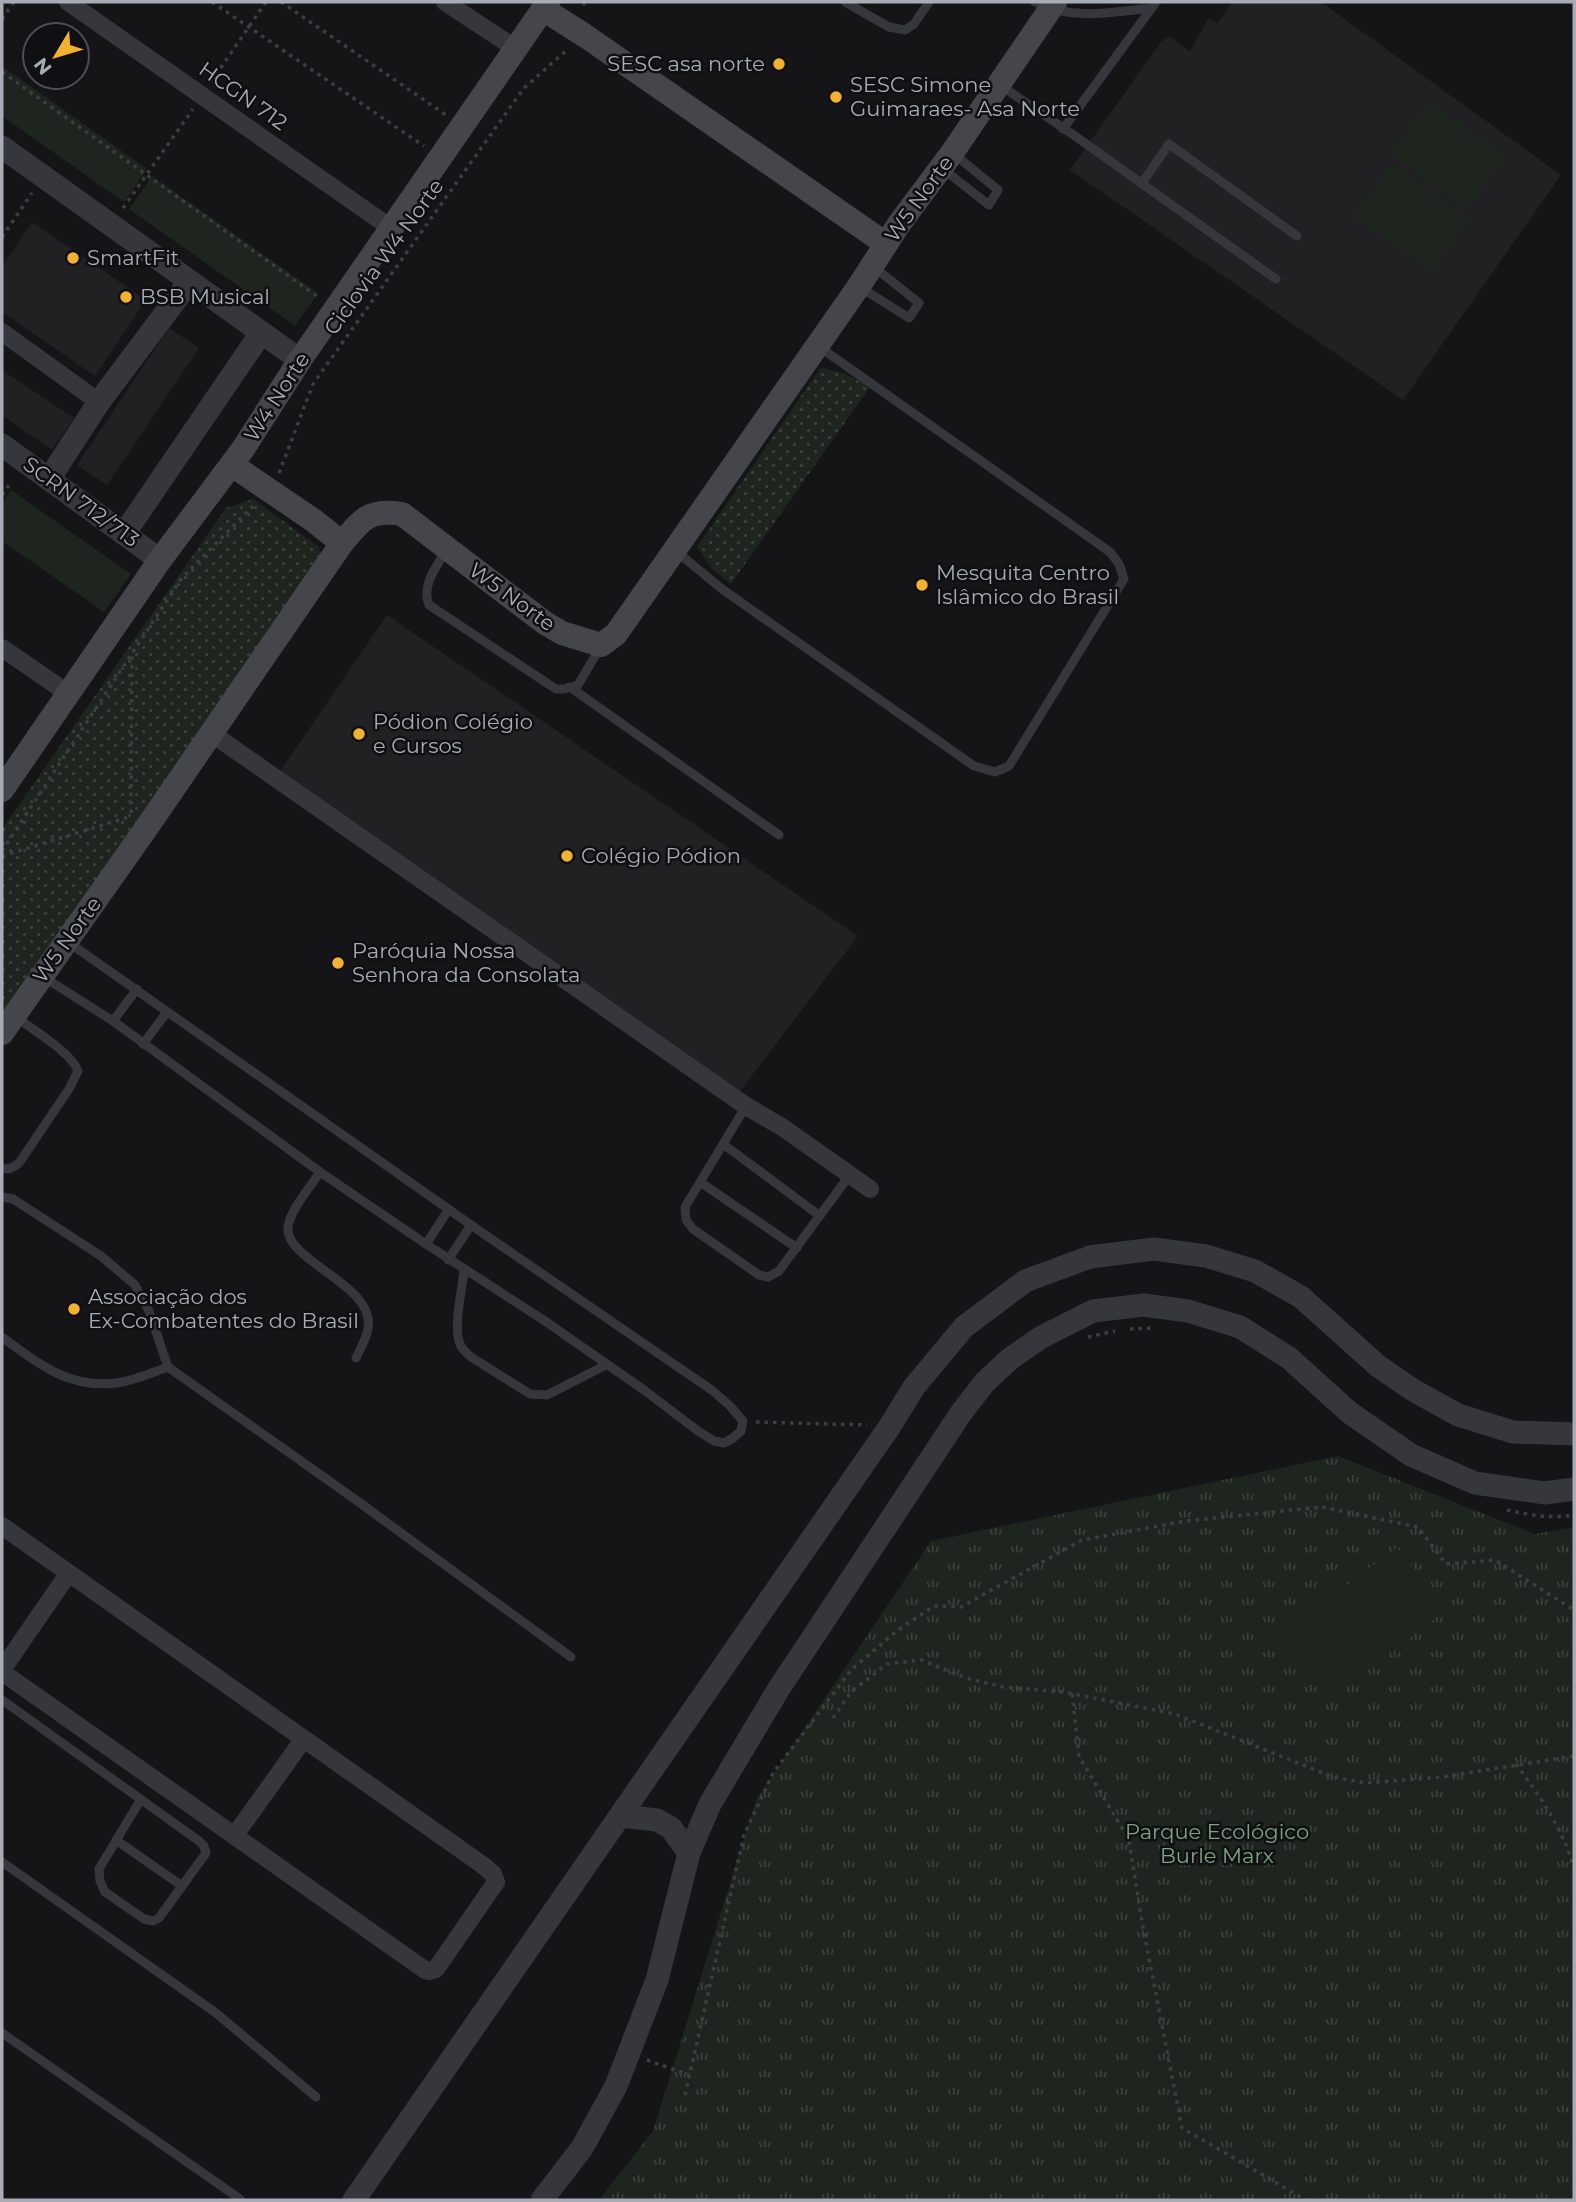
<svg xmlns="http://www.w3.org/2000/svg" width="1576" height="2202" font-family="Montserrat,sans-serif">
	<defs>
		<pattern id="grass-dots" width="8" height="8" patternUnits="userSpaceOnUse" patternTransform="scale(1.75)"><rect width="8" height="8" fill="#1d251e"/><path d="M2 2h.1M6 6h.1" fill="none" stroke="#3b423c" stroke-width="1.8" stroke-linecap="round"/></pattern>
		<pattern id="park-tufts" width="24" height="20" patternUnits="userSpaceOnUse" patternTransform="scale(1.75)"><rect width="24" height="20" fill="#1d251e"/><path d="M3 7l-1-3M5 7V3M7 7l1-3M15 17l-1-3M17 17v-4M19 17l1-3" fill="none" stroke="#3b423c"/></pattern>
	</defs>
	<rect width="100%" height="100%" fill="#151517"/>
	<g fill="#212124">
		<path d="M1232 2H1321L1561 175 1403 400 1070 170 1160 43 1168 36 1190 51 1209 18 1218 23Z"/>
		<path d="M32 222 146 300 95 376 2 312V267Z"/>
		<path d="M169 328 199 348 107 485 77 465Z"/>
		<path d="M2 370 74 418 52 450 2 415Z"/>
		<path d="M387 615 858 936 737 1095 277 776Z"/>
	</g>
	<g fill="url(#grass-dots)">
		<path d="M821 367 846 374 870 387 731 584 712 569 697 547Z"/>
		<path d="M253 499 319 547 322 559 2 1018V829L226 508Z"/>
	</g>
	<path fill="url(#park-tufts)" d="M1338 1456 1535 1534 1574 1527V2200H599L653 2131 756 1800 931 1541Z"/>
	<g fill="#1d251e">
		<path d="M2 66 147 169 124 202 2 116Z"/>
		<path d="M1428 101 1506 156 1468 209 1391 154Z"/>
		<path d="M1392 164 1469 219 1432 272 1354 217Z"/>
		<path d="M152 176 318 293 295 326 129 209Z"/>
		<path d="M11 490 131 574 104 612 2 541V504Z"/>
		<path d="M1397 1547 1445 1611 1327 1700 1279 1636Z"/>
	</g>
	<g fill="none" stroke-linecap="round" stroke-linejoin="round">
		<g stroke="#3c3e43" stroke-width="3.5" stroke-dasharray="3.5 5" stroke-linecap="butt">
			<path d="M212 2 424 146"/>
			<path d="M281 2 446 115"/>
			<path d="M584 2V10"/>
			<path d="M2 19 14 2"/>
			<path d="M2 72 318 297"/>
			<path d="M211 82 266 2"/>
			<path d="M123 208 193 109"/>
			<path d="M2 237 32 193"/>
			<path d="M279 473 313 384 524 88 568 49"/>
			<path d="M2 495 9 485"/>
			<path d="M131 813 132 656"/>
			<path d="M2 851 181 579 253 506"/>
			<path d="M2 856 129 817"/>
			<path d="M1130 1329 1153 1328"/>
			<path d="M1088 1337 1115 1331"/>
			<path d="M756 1422 867 1425"/>
			<path d="M1507 1510C1529 1515 1551 1519 1574 1515"/>
			<path d="M1072 1694 1079 1756 1129 1840 1142 1922 1182 2128 1306 2200"/>
			<path d="M833 1718 851 1692 887 1664 921 1660 966 1678 1003 1687 1063 1692 1175 1714 1333 1777 1365 1783 1442 1777 1574 1756"/>
			<path d="M1516 1764C1541 1798 1563 1828 1574 1869"/>
			<path d="M647 2060 689 2075"/>
			<path d="M685 2095 744 1835 773 1773 852 1669 898 1630 934 1606 961 1607 1082 1540 1186 1521 1322 1507 1418 1527 1446 1564 1495 1560 1574 1610"/>
		</g>
		<g stroke="#36373c" stroke-width="9">
			<path d="M845 2 889 27 905 30 914 24 929 2"/>
			<path d="M1035 2C1072 21 1113 12 1152 8"/>
			<path d="M1000 85 1075 136 1276 279"/>
			<path d="M1063 129 1156 2"/>
			<path d="M943 169 989 205 998 190 954 154"/>
			<path d="M1142 183 1169 144 1297 236"/>
			<path d="M860 287 909 318 919 303 874 267"/>
			<path d="M446 551C436 567 421 586 429 605L556 689H564L578 685 601 646"/>
			<path d="M677 552 722 589 974 766 995 772 1009 766 1124 579 1119 564 1110 552 818 346"/>
			<path d="M570 687 779 835"/>
			<path d="M45 978 113 1021 320 1172 426 1244 545 1321 644 1390 698 1431 714 1441 724 1443 733 1438 741 1431 743 1421 730 1406 713 1391 471 1225 68 942"/>
			<path d="M113 1021 137 989"/>
			<path d="M143 1044 167 1012"/>
			<path d="M746 1106 685 1207 686 1220 693 1229 759 1275 768 1277 779 1271 849 1176"/>
			<path d="M723 1144 820 1216"/>
			<path d="M2 1168C9 1170 13 1168 19 1163L69 1089 78 1071C71 1052 33 1030 16 1017"/>
			<path d="M320 1172C311 1186 290 1210 288 1227 284 1261 376 1285 368 1328 367 1338 360 1349 356 1358"/>
			<path d="M700 1182 797 1248"/>
			<path d="M2 1197 13 1199 101 1256 135 1285 149 1311 168 1367 356 1500 571 1657"/>
			<path d="M426 1244 449 1209"/>
			<path d="M448 1260 471 1225"/>
			<path d="M464 1271C462 1290 453 1327 460 1344 462 1350 467 1353 471 1357L530 1394 547 1395 606 1365"/>
			<path d="M2 1337C37 1363 69 1389 116 1383 133 1381 151 1373 168 1367"/>
			<path d="M2 1700 199 1841 204 1846 206 1853 159 1918 153 1921 144 1919 105 1892 100 1881 99 1869 141 1799"/>
			<path d="M116 1840 182 1886"/>
			<path d="M2 1862 216 2013 316 2097"/>
			<path d="M2 2033 240 2199"/>
		</g>
		<g stroke="#36373c" stroke-width="18">
			<path d="M68 2 391 228"/>
			<path d="M445 2 515 48"/>
			<path d="M2 332 99 402"/>
			<path d="M2 648 69 694"/>
			<path d="M211 733 746 1106 782 1127 870 1189"/>
			<path d="M2 1526 484 1866 493 1874 496 1882 436 1969 429 1971 425 1970 2 1672"/>
			<path d="M2 1670 68 1574"/>
			<path d="M235 1835 303 1740"/>
		</g>
		<g stroke="#36373c" stroke-width="23">
			<path d="M2 147 300 360"/>
			<path d="M2 445 160 560"/>
			<path d="M49 479 99 402 189 282"/>
			<path d="M124 534 261 333"/>
			<path d="M621 1816 657 1820 671 1828 689 1853"/>
			<path d="M354 2200 890 1426 914 1387 964 1327 1025 1281 1090 1257 1154 1249 1206 1256 1255 1271 1301 1297 1378 1366 1413 1390 1458 1415 1513 1432 1574 1434"/>
			<path d="M542 2200 582 2148 616 2086 657 1980 689 1853 710 1804 778 1690 961 1413 985 1382 1011 1358 1040 1338 1093 1311 1144 1305 1188 1311 1240 1327 1289 1358 1350 1413 1411 1455 1475 1483 1545 1493 1574 1489"/>
		</g>
		<g stroke="#44464c" stroke-width="24">
			<path d="M543 9 584 35 886 244"/>
			<path d="M232 465 313 520 342 543"/>
			<path d="M2 790 160 560 243 449 300 360 548 2"/>
			<path d="M2 1033 147 827 342 543C362 519 369 509 402 514L545 623 562 633 601 645 616 634 859 286 899 224 952 153 1055 2"/>
		</g>
	</g>
	<g fill="#f3b132" stroke="#101012" stroke-width="2.5">
		<circle cx="779" cy="64" r="7"/>
		<circle cx="836" cy="97" r="7"/>
		<circle cx="73" cy="258" r="7"/>
		<circle cx="126" cy="297" r="7"/>
		<circle cx="922" cy="585" r="7"/>
		<circle cx="359" cy="734" r="7"/>
		<circle cx="567" cy="856" r="7"/>
		<circle cx="338" cy="963" r="7"/>
		<circle cx="74" cy="1309" r="7"/>
	</g>
	<g text-anchor="middle" stroke-width="5" stroke-linejoin="round" paint-order="stroke">
		<g font-size="21" fill="#a7acb7" stroke="#101012" text-anchor="start">
			<text x="765" y="71" text-anchor="end">SESC asa norte</text>
			<text x="850" y="92">SESC Simone<tspan x="850" dy="24">Guimaraes- Asa Norte</tspan></text>
			<text x="87" y="265">SmartFit</text>
			<text x="140" y="304">BSB Musical</text>
			<text x="936" y="580">Mesquita Centro<tspan x="936" dy="24">Islâmico do Brasil</tspan></text>
			<text x="373" y="729">Pódion Colégio<tspan x="373" dy="24">e Cursos</tspan></text>
			<text x="581" y="863">Colégio Pódion</text>
			<text x="352" y="958">Paróquia Nossa<tspan x="352" dy="24">Senhora da Consolata</tspan></text>
			<text x="88" y="1304">Associação dos<tspan x="88" dy="24">Ex-Combatentes do Brasil</tspan></text>
		</g>
		<g font-size="21" fill="#a7acb7" stroke="#101012">
			<text transform="translate(243 96) rotate(35)" y="7">HCGN 712</text>
			<text transform="translate(919 199) rotate(-54)" y="7">W5 Norte</text>
			<text transform="translate(384 257) rotate(-54)" y="7">Ciclovia W4 Norte</text>
			<text transform="translate(277 397) rotate(-57)" y="7">W4 Norte</text>
			<text transform="translate(81 502) rotate(36)" y="7">SCRN 712/713</text>
			<text transform="translate(512 597) rotate(36)" y="7">W5 Norte</text>
			<text transform="translate(67 940) rotate(-54)" y="7">W5 Norte</text>
		</g>
		<g font-size="21" fill="#7ea380" stroke="#101012">
			<text x="1217" y="1839">Parque Ecológico<tspan x="1217" dy="24">Burle Marx</tspan></text>
		</g>
	</g>
	<rect width="1576" height="2202" fill="none" stroke="#a7acb7" stroke-width="7"/>
	<g transform="translate(56 56) rotate(232)"><circle r="33" fill="#101012" stroke="#4c4e54" stroke-width="2"/>
	<path d="M0-5L12 26L0 18L-12 26Z" fill="#f3b132"/>
	<text y="-10" font-size="19" font-weight="bold" text-anchor="middle" fill="#a7acb7">N</text>
	</g>
</svg>
